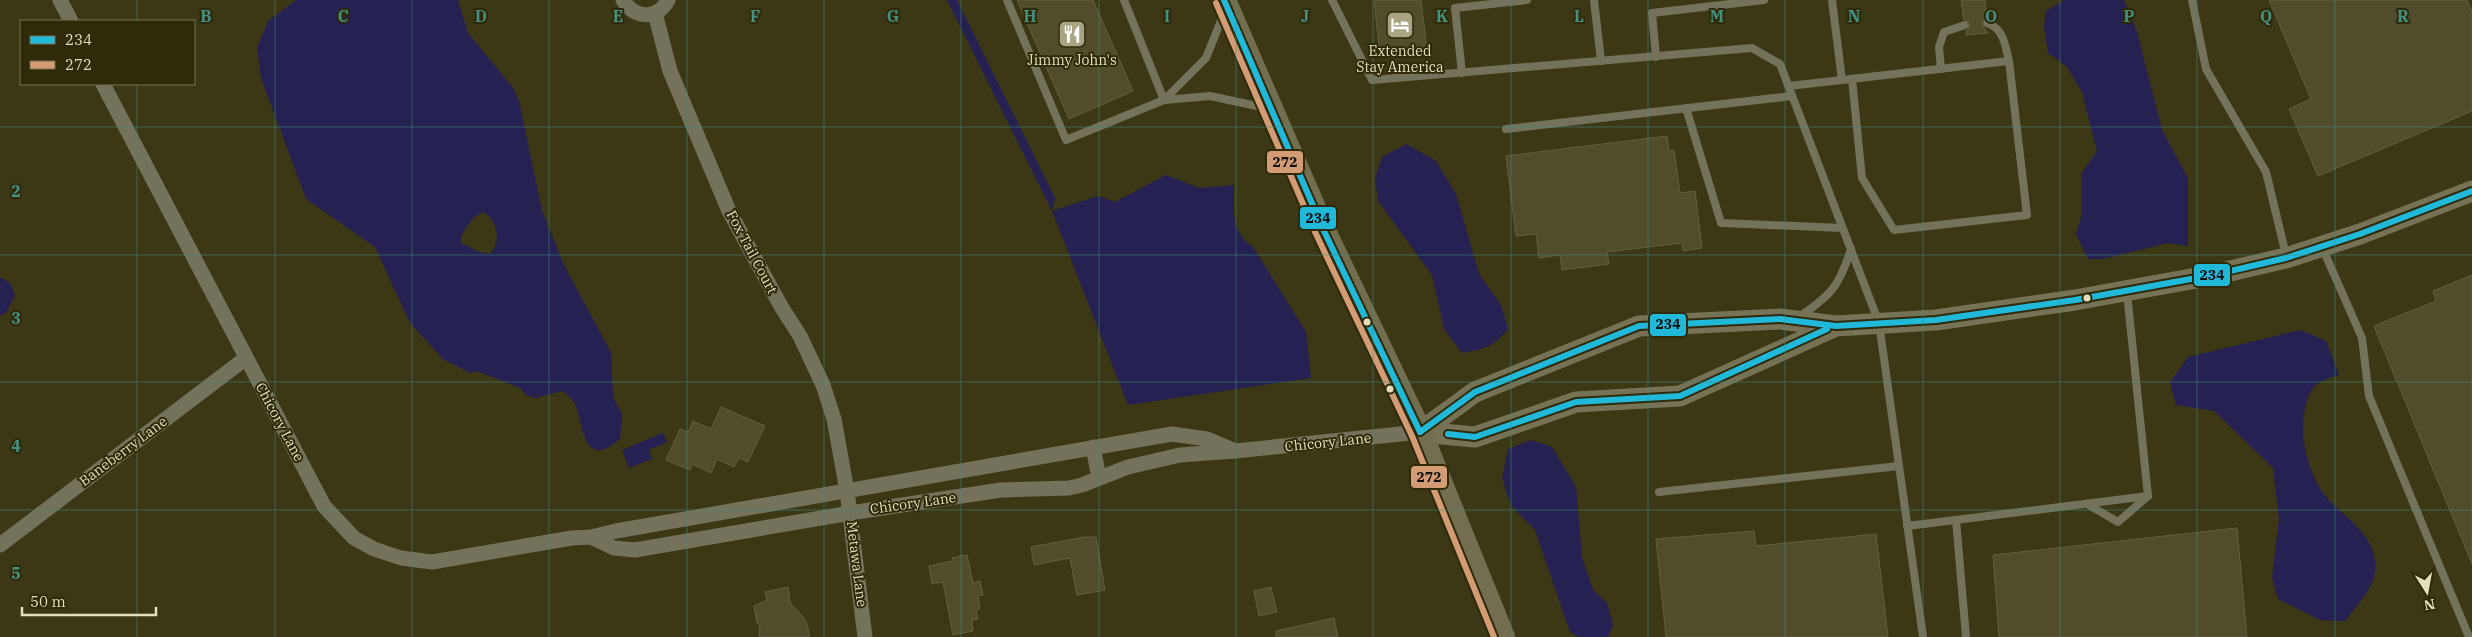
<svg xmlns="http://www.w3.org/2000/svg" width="2472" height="637" font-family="'IBM Plex Serif',serif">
	<rect width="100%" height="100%" fill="#3c3715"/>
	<g fill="#252152" fill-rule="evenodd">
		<path d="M296 0H458L468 33 513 88 519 101 542 211 564 265 611 353 613 397 622 414 620 439C583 471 584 426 575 404 573 399 566 394 562 391L535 398 526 395 520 388 477 371 470 373 443 359 410 323 375 247 306 199 261 78 257 48 268 21ZM483 212C497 218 502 243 490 254L479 252 461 243C460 232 474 215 483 212Z"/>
		<path d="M947 0H957L1055 198 1052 211 1098 196 1115 202 1166 175 1199 188 1234 185C1234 211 1230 231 1253 247L1306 332 1311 378 1128 405 1052 211Z"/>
		<path d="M2064 0H2124L2137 32 2162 130 2188 178V246L2168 243 2103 259H2088L2076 234 2081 217V174L2097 151 2082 92 2067 67 2048 53 2044 27 2046 11Z"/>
		<path d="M1406 144 1436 161 1456 194 1479 274 1501 305 1508 329C1493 347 1484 349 1462 353L1444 329 1432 275 1378 201 1375 178 1382 157Z"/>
		<path d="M0 277 10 283 15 295 6 313 0 316Z"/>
		<path d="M2300 330 2326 341 2339 375C2315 382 2311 385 2305 409 2299 435 2307 467 2321 490 2338 515 2372 529 2375 562 2378 585 2358 603 2345 621L2320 620 2278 599 2272 577 2279 519 2273 468 2214 411 2176 405 2170 382 2188 357Z"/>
		<path d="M663 433 667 442 649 450 652 459 629 468 622 450Z"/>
		<path d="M1531 440 1552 447 1576 487 1582 557 1593 590 1607 603 1613 625 1608 637H1578L1570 632 1535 530 1511 506 1502 478 1508 449Z"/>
	</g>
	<g fill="#514d2c" stroke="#635f40">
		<path d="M1017 0H1093L1133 91 1069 119Z"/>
		<path d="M1374 0H1421L1427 50 1380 56Z"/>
		<path d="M1961 0H1985L1987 17 1981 23 1988 33 1966 35V31L1969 28 1970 24 1964 20Z"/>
		<path d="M2269 0H2467L2472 12V111L2318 176 2289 109 2311 99Z"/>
		<path d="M1667 136 1669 151 1674 150 1680 193 1695 191 1702 248 1683 251 1682 243 1607 252 1609 264 1562 270 1560 255 1539 258 1536 234 1516 236 1506 156Z"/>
		<path d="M2472 275V564L2374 326 2436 301 2433 291Z"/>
		<path d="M721 407 765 426 748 462 739 458 734 467 717 459 711 473 692 464 690 470 666 460 680 429 688 432 693 421 711 429Z"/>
		<path d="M2237 528 2247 637H1999L1993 555Z"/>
		<path d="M1754 531 1756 546 1876 534 1888 637H1666L1656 539Z"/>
		<path d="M1085 537H1096L1105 590 1077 595 1070 558 1034 565 1031 547Z"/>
		<path d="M967 555 973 583 980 581 983 595 978 596 980 609 976 610 978 619 972 620 973 631 953 635 943 582 932 584 929 566 953 561 952 558Z"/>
		<path d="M788 587 790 602 806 621 810 637H759L760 625 757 623 754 606 767 600 765 592Z"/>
		<path d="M1271 587 1277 612 1259 616 1254 591Z"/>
		<path d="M1334 618 1338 637H1276V631Z"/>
	</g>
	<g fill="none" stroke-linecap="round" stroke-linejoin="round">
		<g stroke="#74725b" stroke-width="8">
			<path d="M1007 0 1066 140 1164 100 1210 96 1266 108"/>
			<path d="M1124 0 1164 100"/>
			<path d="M1332 0 1372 80 1752 48 1780 64 1879 323 1923 637"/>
			<path d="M1594 0 1601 61"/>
			<path d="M1832 0 1842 80"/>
			<path d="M2192 0 2206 69 2266 172 2286 255"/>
			<path d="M1656 57 1652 13 1764 0"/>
			<path d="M1941 69 1939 47 1944 32 1965 25"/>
			<path d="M1462 73 1455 8 1527 0"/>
			<path d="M1852 79 1862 178 1894 230 2027 215 2009 61C2005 45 2004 29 1987 23"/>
			<path d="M1789 86 2009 61"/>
			<path d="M1164 100 1206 58 1224 13"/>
			<path d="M1686 108 1721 223 1842 228"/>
			<path d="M1506 129 1792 96"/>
			<path d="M2322 247 2362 338 2369 396 2469 637"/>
			<path d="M1799 317C1831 295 1839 287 1851 249"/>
			<path d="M1659 492 1899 466"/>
			<path d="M2087 504 2118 522 2148 496"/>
			<path d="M1956 520 1966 637"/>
			<path d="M1907 526 2148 496 2127 293"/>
		</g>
		<g stroke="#74725b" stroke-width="15">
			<path d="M60 0 71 21"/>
			<path d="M623 0C634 19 658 20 668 0"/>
			<path d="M655 13 670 71 729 211 782 308 800 336 823 385 834 419 847 491 865 637"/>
			<path d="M103 84 324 506 354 538 374 549 401 558 432 562 572 538 591 537 616 531 1172 434 1207 439 1235 451"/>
			<path d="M1093 447 1099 478"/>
			<path d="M591 537 614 548 635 550 850 513 1001 490 1069 488 1082 485 1128 467 1180 455 1235 451 1420 432"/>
			<path d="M0 545 246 358"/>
		</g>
		<g stroke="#767256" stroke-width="21">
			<path d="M1420 432 1475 392 1639 326 1780 319 1836 326 1936 320 2075 300 2213 275 2286 258 2360 234 2472 191"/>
			<path d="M1420 432 1475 437 1576 402 1680 396 1836 326"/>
		</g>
		<path stroke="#736e50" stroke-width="24" d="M1224 0 1324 231 1420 432 1503 637"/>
		<g stroke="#2e2a0a" stroke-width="10">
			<g id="bus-1">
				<path d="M1224 0 1324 231 1420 432"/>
				<path d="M1420 432 1475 392 1639 326 1780 319 1836 326 1936 320 2075 300 2213 275 2286 258 2360 234 2472 191"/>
				<path d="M1448 434 1475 437 1576 402 1680 396 1827 329"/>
			</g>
		</g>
		<g stroke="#2e2a0a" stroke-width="10">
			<path id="bus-2" d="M1216 3 1316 234 1412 436 1494 637"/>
		</g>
		<use href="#bus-1" stroke="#20b9da" stroke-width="6"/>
		<use href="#bus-2" stroke="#d39c74" stroke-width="6"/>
	</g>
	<path fill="none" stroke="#449081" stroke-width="1" stroke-opacity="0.55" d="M137 0V21M275 0V637M412 0V637M549 0V637M687 0V637M824 0V637M961 0V637M1099 0V637M1236 0V637M1373 0V637M1511 0V637M1648 0V637M1785 0V637M1923 0V637M2060 0V637M2197 0V637M2335 0V637M137 84V637M0 127H2472M0 255H2472M0 382H2472M0 510H2472"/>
	<defs>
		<g id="hotel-square" transform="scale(1.4375)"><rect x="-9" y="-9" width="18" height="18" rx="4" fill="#a9a481" stroke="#2e2a0a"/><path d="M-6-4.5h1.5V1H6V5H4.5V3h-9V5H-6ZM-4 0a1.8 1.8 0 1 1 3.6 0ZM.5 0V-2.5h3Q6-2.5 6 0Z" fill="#fff"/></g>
		<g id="restaurant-square" transform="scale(1.4375)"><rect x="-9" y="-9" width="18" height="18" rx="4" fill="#a9a481" stroke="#2e2a0a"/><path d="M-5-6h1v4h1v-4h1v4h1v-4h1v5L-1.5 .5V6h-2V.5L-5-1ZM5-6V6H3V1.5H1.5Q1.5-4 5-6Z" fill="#fff"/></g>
	</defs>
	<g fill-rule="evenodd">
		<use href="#hotel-square" x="1400" y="25"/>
		<use href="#restaurant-square" x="1072" y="34"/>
	</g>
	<g fill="#e4dfbb" stroke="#2e2a0a" stroke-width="2">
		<circle cx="2087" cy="298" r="4.5"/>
		<circle cx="1367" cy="322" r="4.5"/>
		<circle cx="1390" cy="389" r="4.5"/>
	</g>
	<g text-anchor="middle" stroke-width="4" stroke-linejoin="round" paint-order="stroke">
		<g font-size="14" fill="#e4dfbb" stroke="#2e2a0a">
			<text x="1400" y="56">Extended<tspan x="1400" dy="16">Stay America</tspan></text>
			<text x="1072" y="65">Jimmy John's</text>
		</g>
		<g font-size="14" fill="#e4dfbb" stroke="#2e2a0a">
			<text transform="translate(752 252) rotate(62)" y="5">Fox Tail Court</text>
			<text transform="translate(280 422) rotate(62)" y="5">Chicory Lane</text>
			<text transform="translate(1328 442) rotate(-6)" y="5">Chicory Lane</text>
			<text transform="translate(123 451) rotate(-37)" y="5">Baneberry Lane</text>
			<text transform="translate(913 503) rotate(-8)" y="5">Chicory Lane</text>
			<text transform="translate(857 564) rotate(83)" y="5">Metawa Lane</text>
		</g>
	</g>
	<g font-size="16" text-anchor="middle" font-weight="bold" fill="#449081" stroke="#2e2a0a" stroke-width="4" stroke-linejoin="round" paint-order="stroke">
		<text x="206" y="22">B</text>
		<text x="343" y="22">C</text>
		<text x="481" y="22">D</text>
		<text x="618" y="22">E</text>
		<text x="755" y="22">F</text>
		<text x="893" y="22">G</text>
		<text x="1030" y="22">H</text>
		<text x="1167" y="22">I</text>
		<text x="1305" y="22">J</text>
		<text x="1442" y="22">K</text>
		<text x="1579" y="22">L</text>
		<text x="1717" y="22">M</text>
		<text x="1854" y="22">N</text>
		<text x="1991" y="22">O</text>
		<text x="2129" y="22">P</text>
		<text x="2266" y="22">Q</text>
		<text x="2403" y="22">R</text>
		<text x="16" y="197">2</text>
		<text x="16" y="324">3</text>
		<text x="16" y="452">4</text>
		<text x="16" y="579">5</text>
	</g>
	<g stroke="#2e2a0a" stroke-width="2">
		<rect x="1266" y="150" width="38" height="24" rx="5" fill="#d39c74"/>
		<rect x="1299" y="206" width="38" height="24" rx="5" fill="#20b9da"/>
		<rect x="2193" y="263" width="38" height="24" rx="5" fill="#20b9da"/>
		<rect x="1649" y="313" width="38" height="24" rx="5" fill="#20b9da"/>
		<rect x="1410" y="465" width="38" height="24" rx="5" fill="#d39c74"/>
	</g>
	<g font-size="14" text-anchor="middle" font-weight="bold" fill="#111">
		<text x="1285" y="167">272</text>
		<text x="1318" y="223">234</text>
		<text x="2212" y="280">234</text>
		<text x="1668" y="329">234</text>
		<text x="1429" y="482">272</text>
	</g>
	<rect x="20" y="20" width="175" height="65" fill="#2e2a0a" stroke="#777251"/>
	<rect x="30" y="36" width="25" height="8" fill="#20b9da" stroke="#777251"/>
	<text x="65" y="45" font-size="15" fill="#e4dfbb">234</text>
	<rect x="30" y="61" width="25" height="8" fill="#d39c74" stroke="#777251"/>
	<text x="65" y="70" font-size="15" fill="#e4dfbb">272</text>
	<g transform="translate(2427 592) rotate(169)" stroke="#2e2a0a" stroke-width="4" paint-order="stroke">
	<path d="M0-4L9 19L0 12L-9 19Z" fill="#e4dfbb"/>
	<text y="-8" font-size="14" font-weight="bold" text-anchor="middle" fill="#e4dfbb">N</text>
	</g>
	<path d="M22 607v8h134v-8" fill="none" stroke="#e4dfbb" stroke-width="2.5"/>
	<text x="30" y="607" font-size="15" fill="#e4dfbb" stroke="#2e2a0a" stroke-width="4" paint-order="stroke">50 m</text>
</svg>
